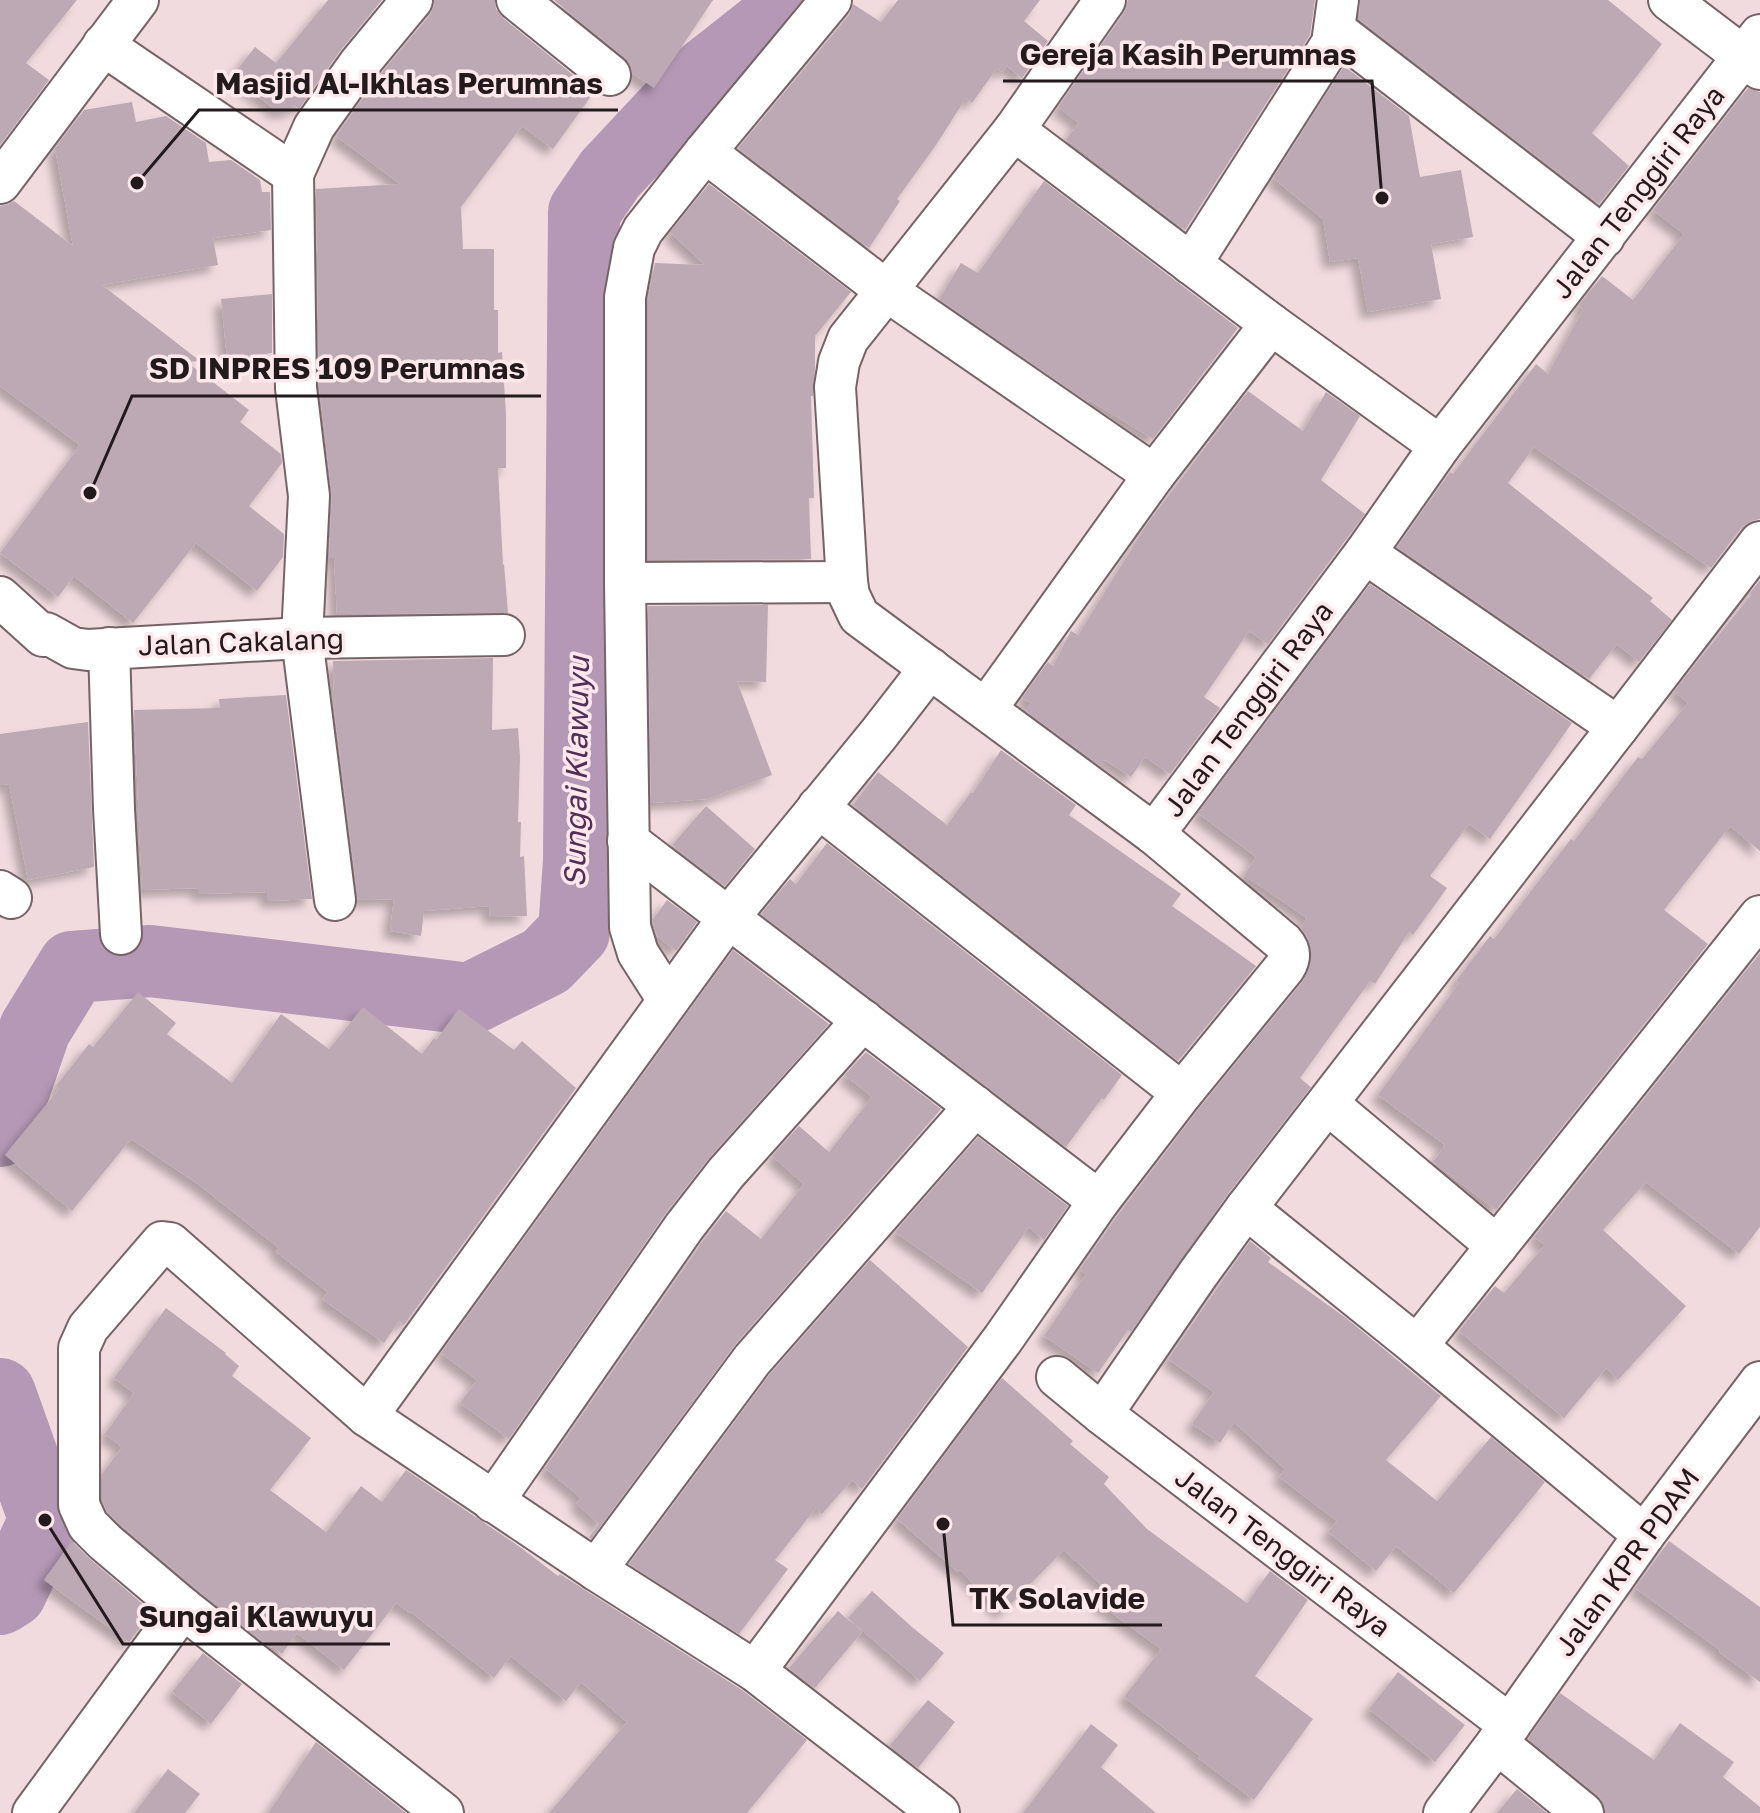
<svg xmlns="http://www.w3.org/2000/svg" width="1760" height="1813" font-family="'Golos Text',sans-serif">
	<defs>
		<filter id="shadow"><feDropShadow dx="-7" dy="7" stdDeviation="4" flood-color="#0004"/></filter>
	</defs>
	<rect width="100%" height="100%" fill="#f1dbdf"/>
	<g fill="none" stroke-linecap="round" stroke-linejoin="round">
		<g stroke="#b598b5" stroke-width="72">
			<path d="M0 1131 35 1029 73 967 150 961 470 999 546 961 574 932 579 861 584 212 610 174 697 81 800 0"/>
			<path d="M0 1394 45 1520 11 1592 0 1599"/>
		</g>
	</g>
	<g fill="#bca9b3" filter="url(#shadow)">
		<path d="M0 0H77L26 63 49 80 0 145Z"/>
		<path d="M328 0H382L340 51 299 109 294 105 289 111H277L232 76 255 47 276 63Z"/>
		<path d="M434 0H495L496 9 503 18 594 92 553 149 522 126 461 207 463 249H494V310H498V353L502 352 506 414V468H498L503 565 504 564 508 613 337 614 334 558H329L332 494 319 386 316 189 400 184 336 136 377 78 430 15 434 5Z"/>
		<path d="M554 0H713L654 88 632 73 631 66 624 57Z"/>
		<path d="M898 0H1040L1024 21 1048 41 1022 78 1007 66 1002 72 997 68 972 103 966 98 936 145 897 199 900 201 869 248 738 148 849 15 853 4 881 22Z"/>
		<path d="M1128 0H1315L1310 35 1185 230 1066 139 1079 123 1058 107 1124 13Z"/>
		<path d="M1360 0H1608L1662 44 1592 133 1629 166 1599 204 1359 19Z"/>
		<path d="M1344 66 1409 116 1420 177 1461 170 1473 237 1431 244 1441 299 1368 312 1358 258 1330 262 1323 219 1273 178Z"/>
		<path d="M1748 88 1760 92V519L1751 521 1742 527 1711 568 1534 447 1508 483 1653 598 1650 601 1672 620 1639 662 1617 644 1589 679 1397 547 1450 472 1453 474 1536 364 1548 374 1583 309 1579 305 1602 276 1633 300 1684 234 1653 210Z"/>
		<path d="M132 102 136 122 166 116 206 143 209 162 231 160 260 180 262 192H270L271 230 213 238 218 265 102 285 200 361 187 362 249 410 240 422 281 454 282 463 249 506 284 534 283 557 257 591 196 543 133 623 74 576 58 597 0 553 80 445 0 386V206L8 204 14 201 73 246 55 148 84 110Z"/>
		<path d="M1044 181 1238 328 1153 439 1089 400 1088 402 939 299 961 263 978 273Z"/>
		<path d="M709 184 851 292 815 336V368L813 396H811L814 498H809L811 559 648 560V299L655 263 705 265 670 232Z"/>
		<path d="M272 294V353L227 358 221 299Z"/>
		<path d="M1248 391 1303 431 1326 392 1360 416 1321 480 1365 514 1268 644 1249 631 1204 697 1220 708 1170 774 1145 757 1131 777 1105 760 1101 766 1026 711 1031 703 1022 698 1048 662 1053 666 1071 631 1078 635 1147 524Z"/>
		<path d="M1760 580V851L1730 826 1664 910 1708 944 1496 1210 1433 1162 1445 1145 1378 1095 1459 983 1456 981 1490 936 1494 939 1571 839 1574 841 1638 757 1642 759 1688 703 1674 691 1751 595 1749 594Z"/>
		<path d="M1370 584 1572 723 1490 839 1469 824 1430 876 1447 888 1413 935 1409 932 1375 984 1370 981 1300 1078 1311 1087 1228 1194 1131 1332 1128 1330 1098 1373 1044 1336 1086 1274 1080 1269 1118 1215 1200 1107 1303 981 1311 962 1310 943 1301 927 1307 918 1244 875 1256 857 1198 813Z"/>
		<path d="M768 605 766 682 737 681 772 775 707 799 651 803 648 606Z"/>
		<path d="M493 658 492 730 518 728 520 757 518 822H521L520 857 524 856 527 916 490 917 489 906 424 911 421 936 390 931 394 899 358 900 332 692H334L333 661Z"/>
		<path d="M286 695 312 899 267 901V892L198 894V888L142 890 134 710 220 708 219 699Z"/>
		<path d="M88 722 94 867 28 880 9 784 0 785V734Z"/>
		<path d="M1001 750 1076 805 1069 815 1181 894 1172 906 1256 966 1178 1061 853 805 878 772 947 825 971 792 973 793Z"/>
		<path d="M706 806 755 849 725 886 672 845Z"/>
		<path d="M827 843 1122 1075 1104 1100 1102 1098 1066 1147 761 914 790 879 796 884Z"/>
		<path d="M667 900 697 922 676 951 657 936 653 923V919Z"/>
		<path d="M733 950 829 1024 709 1158 666 1213 509 1439 460 1403 477 1380 441 1353Z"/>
		<path d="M1760 953V1227L1739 1254 1646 1182 1603 1230 1686 1306 1618 1380 1606 1368 1564 1418 1459 1331 1495 1286 1504 1293 1545 1245 1534 1237Z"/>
		<path d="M138 992 176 1023 167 1034 232 1083 281 1014 329 1049 363 1007 422 1054 434 1038 436 1040 459 1009 514 1050 522 1041 576 1088 404 1325 399 1321 384 1343 322 1299 328 1292 276 1252 279 1248 198 1184 131 1139 72 1211 5 1155 59 1089 56 1086 89 1044 93 1047Z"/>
		<path d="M866 1052 941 1109 735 1345 591 1539 589 1537 599 1524 576 1503 581 1498 545 1468 703 1241 726 1211 761 1239 804 1184 772 1156 799 1126 829 1152 872 1097 845 1075Z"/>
		<path d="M978 1137 1068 1206 1044 1240 1029 1227 982 1293 895 1232Z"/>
		<path d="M1250 1241 1271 1258 1268 1262 1346 1318 1441 1396 1386 1460 1437 1501 1491 1437 1545 1482 1454 1593 1396 1546 1376 1571 1328 1532 1337 1521 1279 1477 1285 1469 1234 1422 1220 1443 1192 1424 1214 1392 1168 1359Z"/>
		<path d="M870 1260 968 1347 862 1489 852 1480 822 1514 816 1508 775 1560 788 1569 739 1634 629 1564 770 1374Z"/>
		<path d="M166 1308 226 1353 225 1354 239 1366 232 1376 311 1438 270 1490 326 1532 361 1486 382 1502 406 1470 520 1547 558 1576 560 1574 742 1690 807 1740 747 1813H549L627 1722 581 1682 566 1701 511 1656 494 1678 411 1612 410 1613 396 1603 344 1670 297 1633 282 1654 272 1646 271 1648 198 1590 121 1525 107 1512 102 1500V1474L122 1447 105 1434 134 1393 114 1378Z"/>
		<path d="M1002 1378 1073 1441 1070 1444 1109 1477 1104 1484 1147 1529 1247 1603 1270 1571 1308 1600 1255 1676 1313 1719 1254 1800 1198 1758 1200 1756 1124 1697 1161 1649 1097 1602 1106 1589 1064 1550 1002 1613 960 1570 958 1572 897 1519Z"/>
		<path d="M72 1541 90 1559 152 1612 129 1642 44 1580Z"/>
		<path d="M1669 1541 1760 1607V1682L1719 1652 1720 1650 1635 1588Z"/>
		<path d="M872 1591 912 1627 944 1653 920 1681 848 1618Z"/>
		<path d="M838 1611 862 1632 815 1688 789 1668Z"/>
		<path d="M203 1653 242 1684 211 1724 172 1692Z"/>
		<path d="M1398 1672 1465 1725 1435 1762 1369 1709Z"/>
		<path d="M1560 1693 1654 1760 1680 1723 1734 1762 1723 1777 1760 1807V1813H1605L1604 1804 1598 1795 1528 1739Z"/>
		<path d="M928 1700 955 1722 918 1768 890 1745Z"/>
		<path d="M1091 1724 1118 1745 1101 1767 1156 1813H1023Z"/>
		<path d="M316 1742 406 1813H268Z"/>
		<path d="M168 1769 200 1794 185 1813H134Z"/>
		<path d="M1517 1789 1547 1813H1497Z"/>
	</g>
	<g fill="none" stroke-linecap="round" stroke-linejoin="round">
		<g stroke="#766367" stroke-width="44">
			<g id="street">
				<path d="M517 0 610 75"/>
				<path d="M1105 0 1014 130 1271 324 1440 446"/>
				<path d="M1669 0 1760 69"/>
				<path d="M1335 30 1604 237"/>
				<path d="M103 45 293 174 296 388 309 496 302 638 335 900"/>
				<path d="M1014 130 848 339 839 362 835 387 847 582 849 595 859 616 1154 834"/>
				<path d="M705 152 887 291 1154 475"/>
				<path d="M293 174 314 127 359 64 412 0"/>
				<path d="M0 183 138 0"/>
				<path d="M1191 264 1332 43 1338 0"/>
				<path d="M1365 553 1618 727 1760 542"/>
				<path d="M625 583 847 582"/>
				<path d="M0 597 43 636 46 633 73 648 88 650 302 638 504 635"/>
				<path d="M109 648 114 809 121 934"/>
				<path d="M986 709 1154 475 1271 324"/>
				<path d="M818 807 1182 1093"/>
				<path d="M628 841 1099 1201"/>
				<path d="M0 891 11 898"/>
				<path d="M668 1000 638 953 630 927 625 583V297L634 248 643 230 705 152 831 0"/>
				<path d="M1328 1104 1497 1246"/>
				<path d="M1246 1208 1417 1346 1760 916"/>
				<path d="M1417 1346 1644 1535"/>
				<path d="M1057 1377 1102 1414 1510 1725"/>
				<path d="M1102 1414 1198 1274 1246 1208 1618 727"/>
				<path d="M367 1416 729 917 878 735 930 668"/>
				<path d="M493 1502 684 1227 726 1173 863 1020"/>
				<path d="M596 1570 752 1360 975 1106"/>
				<path d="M755 1671 1003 1339 1099 1201 1182 1093 1285 967C1291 957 1291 951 1283 942L1154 834 1365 553 1440 446 1760 35"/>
				<path d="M1497 1743 1583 1813"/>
				<path d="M33 1813 183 1608"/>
				<path d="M443 1813 183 1608 105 1542 88 1525 79 1505V1348L88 1328 162 1242 170 1243 367 1416 596 1570 755 1671 939 1813"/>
				<path d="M1444 1813 1497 1743 1644 1535 1760 1382"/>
			</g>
		</g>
		<use href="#street" stroke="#fff" stroke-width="40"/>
	</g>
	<g text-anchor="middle" stroke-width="7" stroke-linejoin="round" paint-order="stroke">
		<g font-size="28" fill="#221a1c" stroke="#ffe8ec">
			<text transform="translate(1638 192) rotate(-52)" y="10">Jalan Tenggiri Raya</text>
			<text transform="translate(241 642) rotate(-2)" y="10">Jalan Cakalang</text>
			<text transform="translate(1248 709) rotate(-53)" y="10">Jalan Tenggiri Raya</text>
			<text transform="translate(1283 1552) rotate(37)" y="10">Jalan Tenggiri Raya</text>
			<text transform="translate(1627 1562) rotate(-54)" y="10">Jalan KPR PDAM</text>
		</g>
		<g font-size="30" font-style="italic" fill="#552e57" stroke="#ffe8ec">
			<text transform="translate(577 772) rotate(-89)" y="10">Sungai Klawuyu</text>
		</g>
	</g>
	<path fill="none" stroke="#221a1c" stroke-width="3" d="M1382 198L1372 81H1003M137 183L199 110H618M90 493L132 396H541M943 1524L953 1625H1162M45 1520L123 1644H390"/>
	<g fill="#221a1c" stroke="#ffe8ec" stroke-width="3">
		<circle cx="1382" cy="198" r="8"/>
		<circle cx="137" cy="183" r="8"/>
		<circle cx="90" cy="493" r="8"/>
		<circle cx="943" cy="1524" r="8"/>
		<circle cx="45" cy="1520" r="8"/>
	</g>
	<g font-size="30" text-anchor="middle" font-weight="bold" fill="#221a1c" stroke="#ffe8ec" stroke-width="7" stroke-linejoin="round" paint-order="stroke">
		<text x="1188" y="65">Gereja Kasih Perumnas</text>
		<text x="409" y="94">Masjid Al-Ikhlas Perumnas</text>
		<text x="337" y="379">SD INPRES 109 Perumnas</text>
		<text x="1057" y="1609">TK Solavide</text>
		<text x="256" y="1627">Sungai Klawuyu</text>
	</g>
</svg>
